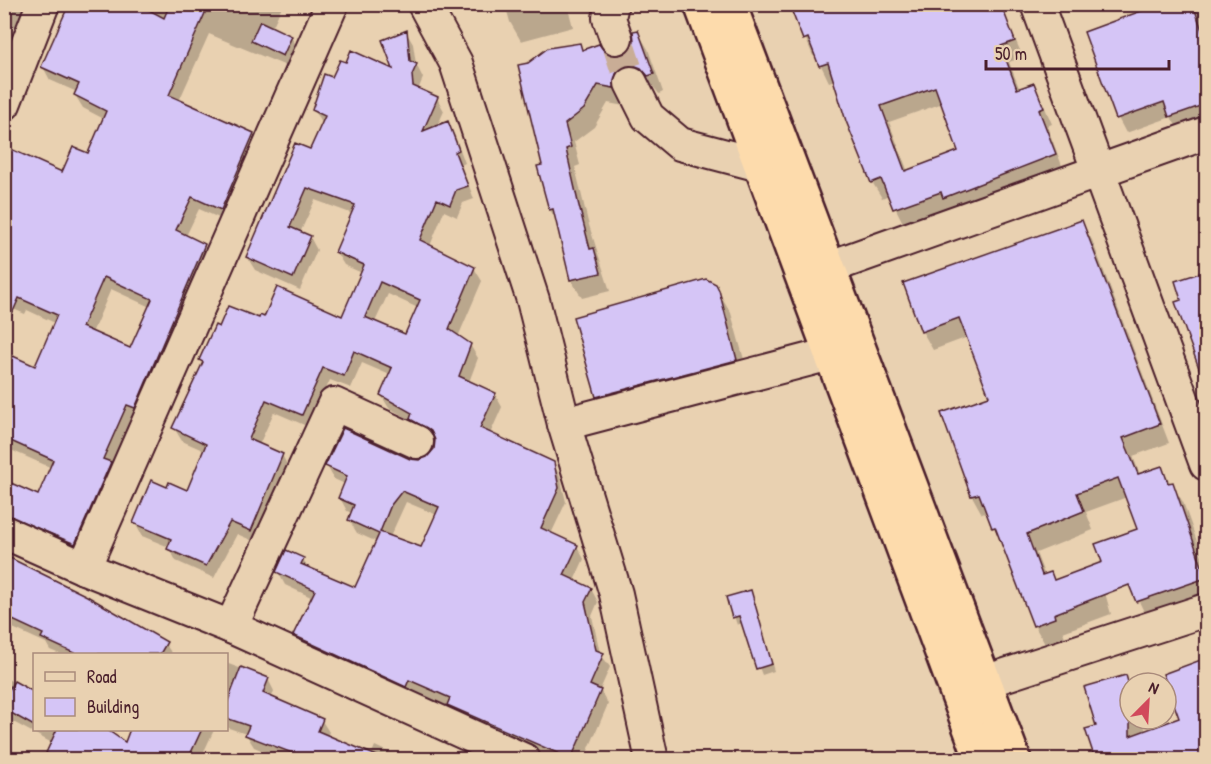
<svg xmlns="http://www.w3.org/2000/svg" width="1211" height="764" font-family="'Patrick Hand',sans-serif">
	<rect width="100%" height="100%" fill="#e9d1b1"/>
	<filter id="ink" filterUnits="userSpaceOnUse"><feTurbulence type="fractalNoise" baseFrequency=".0167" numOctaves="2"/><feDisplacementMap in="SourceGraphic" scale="12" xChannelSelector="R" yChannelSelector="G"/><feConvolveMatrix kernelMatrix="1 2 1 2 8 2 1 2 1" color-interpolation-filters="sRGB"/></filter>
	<g filter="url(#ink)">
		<g fill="#0003" fill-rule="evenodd">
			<path d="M4 4H30L22 30 4 22Z"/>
			<path d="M158 4H283L272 28 291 37 299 50 291 68 209 34 179 101 253 134 261 147 228 222 199 209 186 236 204 245 212 258 82 556 4 523V481L39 497 52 468 4 447V389L35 368 55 323 27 310 25 314 4 305 63 174 88 155 104 119 83 108 75 95 77 92 50 80 43 67 154 14ZM111 289 150 307 130 350 92 333Z"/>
			<path d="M505 4H567L573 27 521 41 510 22Z"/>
			<path d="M791 4 1001 7 1023 57 1009 62 1020 90 1033 85 1042 101 1052 124 1047 126 1064 171 904 225 889 195 882 198 872 182 835 80 829 82 816 55 813 56ZM943 103 960 152 908 172 889 122Z"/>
			<path d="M1164 4H1200L1205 20 1201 21 1206 37V122L1179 131 1171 117 1126 133 1118 118Z"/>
			<path d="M637 31 648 49 663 92 659 94 653 86 644 83 625 92 624 106 608 103 594 127 574 142 580 165 575 167 588 222 610 291 582 298 571 280 558 223 550 210 544 166 583 51 622 57 631 50Z"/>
			<path d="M406 32 413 44 416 64 423 78 418 90 437 98 444 111 437 127 448 123 455 136 465 163 461 165 474 199 463 203 457 217 444 211 430 246 474 268 482 281 458 337 470 345 478 358 469 382 495 394 502 407 490 434 553 463 560 476 566 502 551 534 577 546 584 559 574 581 591 589 598 602 592 616 600 653 610 667 600 690 608 704 584 760H548L456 718 450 707 416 692 413 699 302 648 295 635 313 598 285 585 278 572 303 559 309 569 356 589 377 542 357 533 349 520 352 513 347 511 340 498 345 484 334 479 327 466 419 461 428 458 435 450 436 442 419 432 413 421 389 408 381 395 390 375 362 363 351 388 330 380 309 427 274 412 259 445 282 455 289 468 258 543 237 534 214 578 176 561 169 547 142 536 135 523 168 488 188 492 205 451 182 441 174 428 203 364 201 360 220 329 260 320 343 318 362 273 344 265 336 252 353 214 315 200 300 233 310 237 317 250 300 290 255 270 247 257 311 151 323 124 313 110 333 79 396 72ZM388 294 418 308 406 336 375 322ZM406 502 437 515 422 549 390 537Z"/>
			<path d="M1081 222 1092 240 1169 443 1133 456 1140 475 1161 468 1183 502 1206 567V600L1148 620 1131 585 1117 590 1107 571 1138 530 1127 497 1086 512 1093 530 1036 553 1045 576 1055 582 1103 586 1111 614 1063 632 1065 637 1045 644 1034 625 988 512 982 514 972 496 991 397 968 337 933 350 922 331Z"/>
			<path d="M1206 272V368L1204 369 1177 282Z"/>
			<path d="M715 285 731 313 752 388 613 424 597 396Z"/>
			<path d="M4 557 165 643 172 654H60L50 650 46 643 4 624Z"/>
			<path d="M750 592 774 671 762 675 742 623 737 625 728 598Z"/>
			<path d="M1206 659V760H1096L1087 730 1098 727 1125 676 1130 685V719H1142L1146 732 1181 719 1165 675Z"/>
			<path d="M226 663 268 679 274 691 271 698 322 721 329 732 327 736 371 755 375 746 405 760H285L254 747 246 734 226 727Z"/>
			<path d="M4 677 34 694V730H104L129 754 125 760H51L47 753 52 743 4 717Z"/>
			<path d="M132 730H214L200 760H158L135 749Z"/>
		</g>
		<g fill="#d5c5f6" stroke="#4a1f2b" stroke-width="1.5" fill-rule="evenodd">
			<path d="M69 4H138L164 18 170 4H209L169 95 254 133 221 210 192 197 176 230 205 244 135 408 127 405 103 459 111 462 75 544 4 514V480L38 495 53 460 4 438V375L13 356 35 366 57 315 19 298 4 332V146L62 172 73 147 88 153 106 111 74 95 79 84 41 67ZM104 277 152 299 130 348 82 327Z"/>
			<path d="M789 4H1001L1015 41 1001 46 1017 89 1034 83 1044 108 1039 110 1056 154 943 198 941 192 893 209 881 179 871 183 846 121 828 63 819 66 808 38 803 40ZM935 87 958 151 905 171 881 106Z"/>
			<path d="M1160 4H1193L1206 42V104L1169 117 1164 102 1116 119 1084 32Z"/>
			<path d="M260 21 292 36 283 56 251 41Z"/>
			<path d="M407 30 410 61 417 64 412 75 413 86 438 97 423 131 448 121 459 150 455 152 468 186 456 190 450 205 437 199 420 240 475 267 449 329 471 344 459 376 496 393 480 428 554 462 559 488 541 528 578 545 564 575 592 588 585 602 596 650 604 653 590 685 601 690 571 759 447 705 450 698 409 680 406 687 293 635 315 590 276 572 286 550 304 558 301 564 355 587 379 534 348 520 354 505 338 498 347 476 325 466 343 428 410 459 419 460 427 457 434 449 435 440 431 431 410 419 412 413 380 395 392 368 354 351 344 376 323 368 302 415 266 400 249 439 283 454 251 531 230 522 206 566 167 549 171 539 133 523 151 480 167 487 169 482 187 490 206 444 172 428 203 362 199 360 215 325 219 327 228 306 259 318 260 315 264 317 277 287 342 316 364 265 335 252 355 205 307 188 290 227 311 236 293 278 246 257 295 143 310 149 325 116 312 110 324 74 332 77 340 60 346 62 351 50 393 69 382 40ZM380 282 420 300 405 334 365 317ZM402 491 439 507 421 547 380 532 391 505Z"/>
			<path d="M638 30 654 74 648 76 641 68 633 65 622 67 616 74 614 88 598 85 584 109 565 124 571 147 566 149 578 202 590 249 594 248 601 273 570 280 553 209 549 210 537 166 542 165 518 65 528 63 548 48 580 43 582 50 599 44 605 52 613 56 621 55 630 49 634 41 633 31Z"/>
			<path d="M1082 220 1160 424 1123 438 1138 474 1162 466 1168 483 1173 482 1206 578 1136 602 1129 585 1054 614 1055 618 1033 626 995 527 992 528 979 494 971 496 941 413 989 396 959 318 921 332 903 283ZM1118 478 1137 529 1095 544 1102 562 1054 580 1051 572 1042 575 1027 534 1084 511 1077 493Z"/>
			<path d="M1206 271V309L1201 311 1206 326V381L1204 382 1175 302 1181 300 1175 281Z"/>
			<path d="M706 279 716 284 719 290 737 360 596 397 573 317Z"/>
			<path d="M4 555 87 596 167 642 160 654H76L41 638 43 634 4 616Z"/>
			<path d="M751 590 772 664 756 669 739 616 732 618 726 597Z"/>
			<path d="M1206 658V759H1095L1085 729 1096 726 1084 687 1126 675 1130 689V736L1179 718 1163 674Z"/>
			<path d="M241 667 269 678 263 693 323 719 318 731 384 759H308L245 735 249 726 226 718V706Z"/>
			<path d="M14 681 34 692V726L4 709V698Z"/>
			<path d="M57 729H106L125 742 130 729H202L188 759H57L46 753Z"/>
		</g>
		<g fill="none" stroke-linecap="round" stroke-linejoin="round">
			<path stroke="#c9ad96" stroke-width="32" stroke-dasharray="32 16" stroke-linecap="butt" d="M616 38 631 83"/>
			<g stroke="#4a1f2b" stroke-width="36">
				<g id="minor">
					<path d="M424 4 456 63 533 300 564 424 616 594 652 760"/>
					<path d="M612 4 609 18 616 38"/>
					<path d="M1037 4 1206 464"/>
					<path d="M631 83 648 117 680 144 760 165"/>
					<path d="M4 104 43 4"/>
					<path d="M827 268 1206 133"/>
					<path d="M564 424 830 354"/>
					<path d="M4 532 84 568 231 627 524 760"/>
					<path d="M84 568 332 4"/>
					<path d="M231 627 334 404 417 442"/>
					<path d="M984 682 1206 610"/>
				</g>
			</g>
			<g stroke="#4a1f2b" stroke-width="38">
				<g id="highway">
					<path d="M701 4 982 760"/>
					<path d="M729 4 1014 760"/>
				</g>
			</g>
			<use href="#minor" stroke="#e9d1b1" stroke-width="32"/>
			<use href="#highway" stroke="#fddbac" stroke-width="33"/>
		</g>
	</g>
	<rect width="1211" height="764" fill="none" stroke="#e9d1b1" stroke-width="24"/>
	<rect x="12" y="12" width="1187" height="740" fill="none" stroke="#4a1f2b" stroke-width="2" filter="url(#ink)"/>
	<rect x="33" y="653" width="195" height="78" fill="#e9d1b1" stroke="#a98a7b" stroke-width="1.5"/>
	<rect x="45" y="672" width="30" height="9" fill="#e9d1b1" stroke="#a98a7b" stroke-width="1.5"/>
	<text x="87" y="683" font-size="18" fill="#4a1f2b">Road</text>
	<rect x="45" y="698" width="30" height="18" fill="#d5c5f6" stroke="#a98a7b" stroke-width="1.5"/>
	<text x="87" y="713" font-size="18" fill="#4a1f2b">Building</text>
	<g transform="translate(1148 701) rotate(24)"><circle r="28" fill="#e9d1b1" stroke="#a98a7b" stroke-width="1.5"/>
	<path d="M0-4.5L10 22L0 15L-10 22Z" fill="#d1495b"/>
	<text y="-9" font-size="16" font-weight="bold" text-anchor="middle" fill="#4a1f2b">N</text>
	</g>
	<path d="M986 60v9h183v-9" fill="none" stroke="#4a1f2b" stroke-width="3"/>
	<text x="995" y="60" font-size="18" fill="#4a1f2b" stroke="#e9d1b1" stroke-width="4.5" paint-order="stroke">50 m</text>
</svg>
